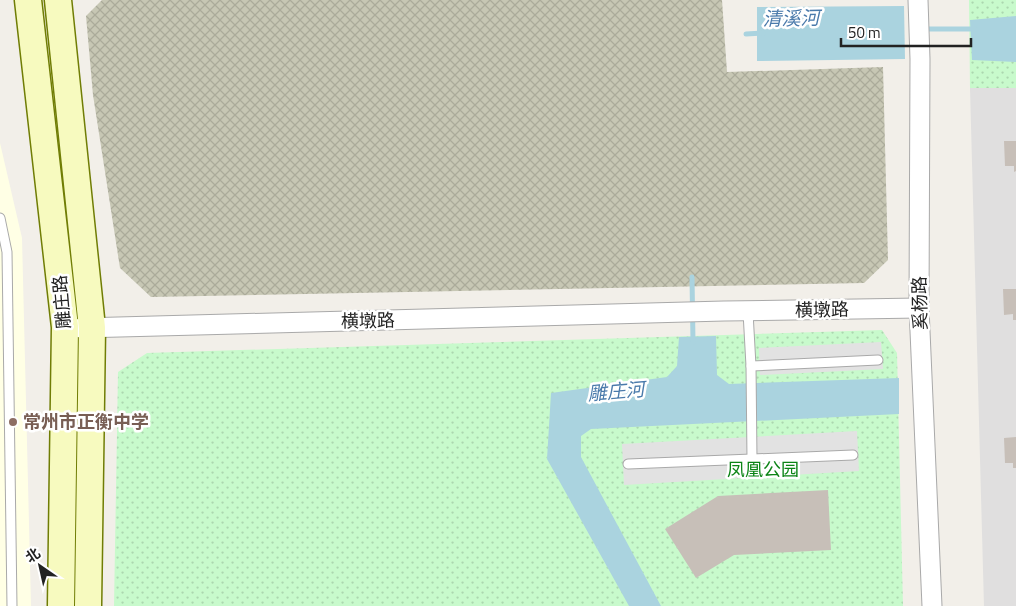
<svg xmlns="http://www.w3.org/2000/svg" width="1016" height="606" font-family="'Titillium Web','Noto Sans SC',sans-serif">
	<defs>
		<pattern id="construction-cross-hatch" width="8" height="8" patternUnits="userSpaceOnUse" patternTransform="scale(1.25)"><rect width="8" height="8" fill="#c7c7b4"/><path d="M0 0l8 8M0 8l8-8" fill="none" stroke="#abab9a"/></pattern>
		<pattern id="park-dots" width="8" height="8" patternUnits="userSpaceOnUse" patternTransform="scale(1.25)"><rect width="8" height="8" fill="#c8facc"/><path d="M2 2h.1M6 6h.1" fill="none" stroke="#acd6af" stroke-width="1.8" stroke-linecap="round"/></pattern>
	</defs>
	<rect width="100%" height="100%" fill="#f2efe9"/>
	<path fill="#e0dfdf" d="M970 88H1016V606H984Z"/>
	<path fill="#ffffe5" d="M0 143 22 238 31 606H0Z"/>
	<path fill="url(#construction-cross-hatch)" d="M102 0H722L727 72 883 67 888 260 864 283 151 297 120 268 93 95 86 16Z"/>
	<g fill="url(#park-dots)">
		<path d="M969 0H1016V88H970Z"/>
		<path d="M882 330 897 353 903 606H114L118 372 147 353Z"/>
	</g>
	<g fill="#e2e2e2">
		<path d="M881 342 883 369 760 375 759 348Z"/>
		<path d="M857 431 859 471 624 485 622 444Z"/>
	</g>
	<g fill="#aad3df">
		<path d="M904 6 905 59 757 61V7Z"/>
		<path d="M1016 16V62L972 60 970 20Z"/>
		<path d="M716 336 717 375 729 384 899 378V414L591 429 581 436V457L661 606H629L547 459 551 393 667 377 677 366 679 337Z"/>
	</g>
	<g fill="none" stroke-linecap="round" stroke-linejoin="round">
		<g stroke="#aad3df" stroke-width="5">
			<path d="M923 29H975"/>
			<path d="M746 34 763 33"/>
			<path d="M692 277 693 342"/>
		</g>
	</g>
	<g fill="#c7bfb8">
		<path d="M1004 141H1016V171L1014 172V166H1005Z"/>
		<path d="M1003 289H1016V320H1013V314L1004 315Z"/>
		<path d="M1016 437V468H1013V463H1005L1004 438Z"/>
		<path d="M828 490 831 550 734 555 696 578 665 529 718 496Z"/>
	</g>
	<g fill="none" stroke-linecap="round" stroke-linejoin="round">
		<g stroke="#a9a9a9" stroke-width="11">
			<g id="lane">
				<path d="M0 218 7 252 12 606"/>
				<path d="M748 312 751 366 752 459"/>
				<path d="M751 366 878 360"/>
				<path d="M628 464 853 455"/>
			</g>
		</g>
		<g stroke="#a9a9a9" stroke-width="21">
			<g id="street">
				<path d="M918 0 920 59 919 308 932 606"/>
				<path d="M81 328 724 311 919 308"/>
			</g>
		</g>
		<g stroke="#707d05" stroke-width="29">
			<g id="secondary">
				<path d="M28 0 65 327 61 606"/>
				<path d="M58 0 92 328 88 606"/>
			</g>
		</g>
		<use href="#lane" stroke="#fff" stroke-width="9"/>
		<use href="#street" stroke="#fff" stroke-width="19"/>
		<use href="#secondary" stroke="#f7fabf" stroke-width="26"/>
	</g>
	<circle fill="#8d6e63" stroke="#fff" stroke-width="2" cx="13" cy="422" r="5"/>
	<g text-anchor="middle" stroke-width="5" stroke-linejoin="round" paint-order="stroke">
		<g font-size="18" fill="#222" stroke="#fff">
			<text transform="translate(62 302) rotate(-95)" y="6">雕庄路</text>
			<text transform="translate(920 303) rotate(-91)" y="6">奚杨路</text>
			<text transform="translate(822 310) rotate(-1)" y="6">横墩路</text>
			<text transform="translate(368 321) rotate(-1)" y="6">横墩路</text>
		</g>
		<g font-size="18" font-weight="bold" fill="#785e54" stroke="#fff" text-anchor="start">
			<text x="23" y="428">常州市正衡中学</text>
		</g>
		<g font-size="18" fill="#0c8416" stroke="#fff">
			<text x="763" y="476">凤凰公园</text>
		</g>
		<g font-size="19" font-style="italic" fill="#4a7aab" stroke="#fff">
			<text transform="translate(791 18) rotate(-1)" y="7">清溪河</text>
			<text transform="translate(616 391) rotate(-5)" y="7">雕庄河</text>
		</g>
	</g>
	<g transform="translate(40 566) rotate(326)" stroke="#ffffff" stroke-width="4" paint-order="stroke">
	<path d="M0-4L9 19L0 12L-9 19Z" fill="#222222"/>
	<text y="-8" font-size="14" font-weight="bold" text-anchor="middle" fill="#222222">北</text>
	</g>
	<path d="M841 38v8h130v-8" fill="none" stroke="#222222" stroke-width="2.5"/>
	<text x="848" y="38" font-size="15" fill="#222222" stroke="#ffffff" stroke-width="4" paint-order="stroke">50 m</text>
</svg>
